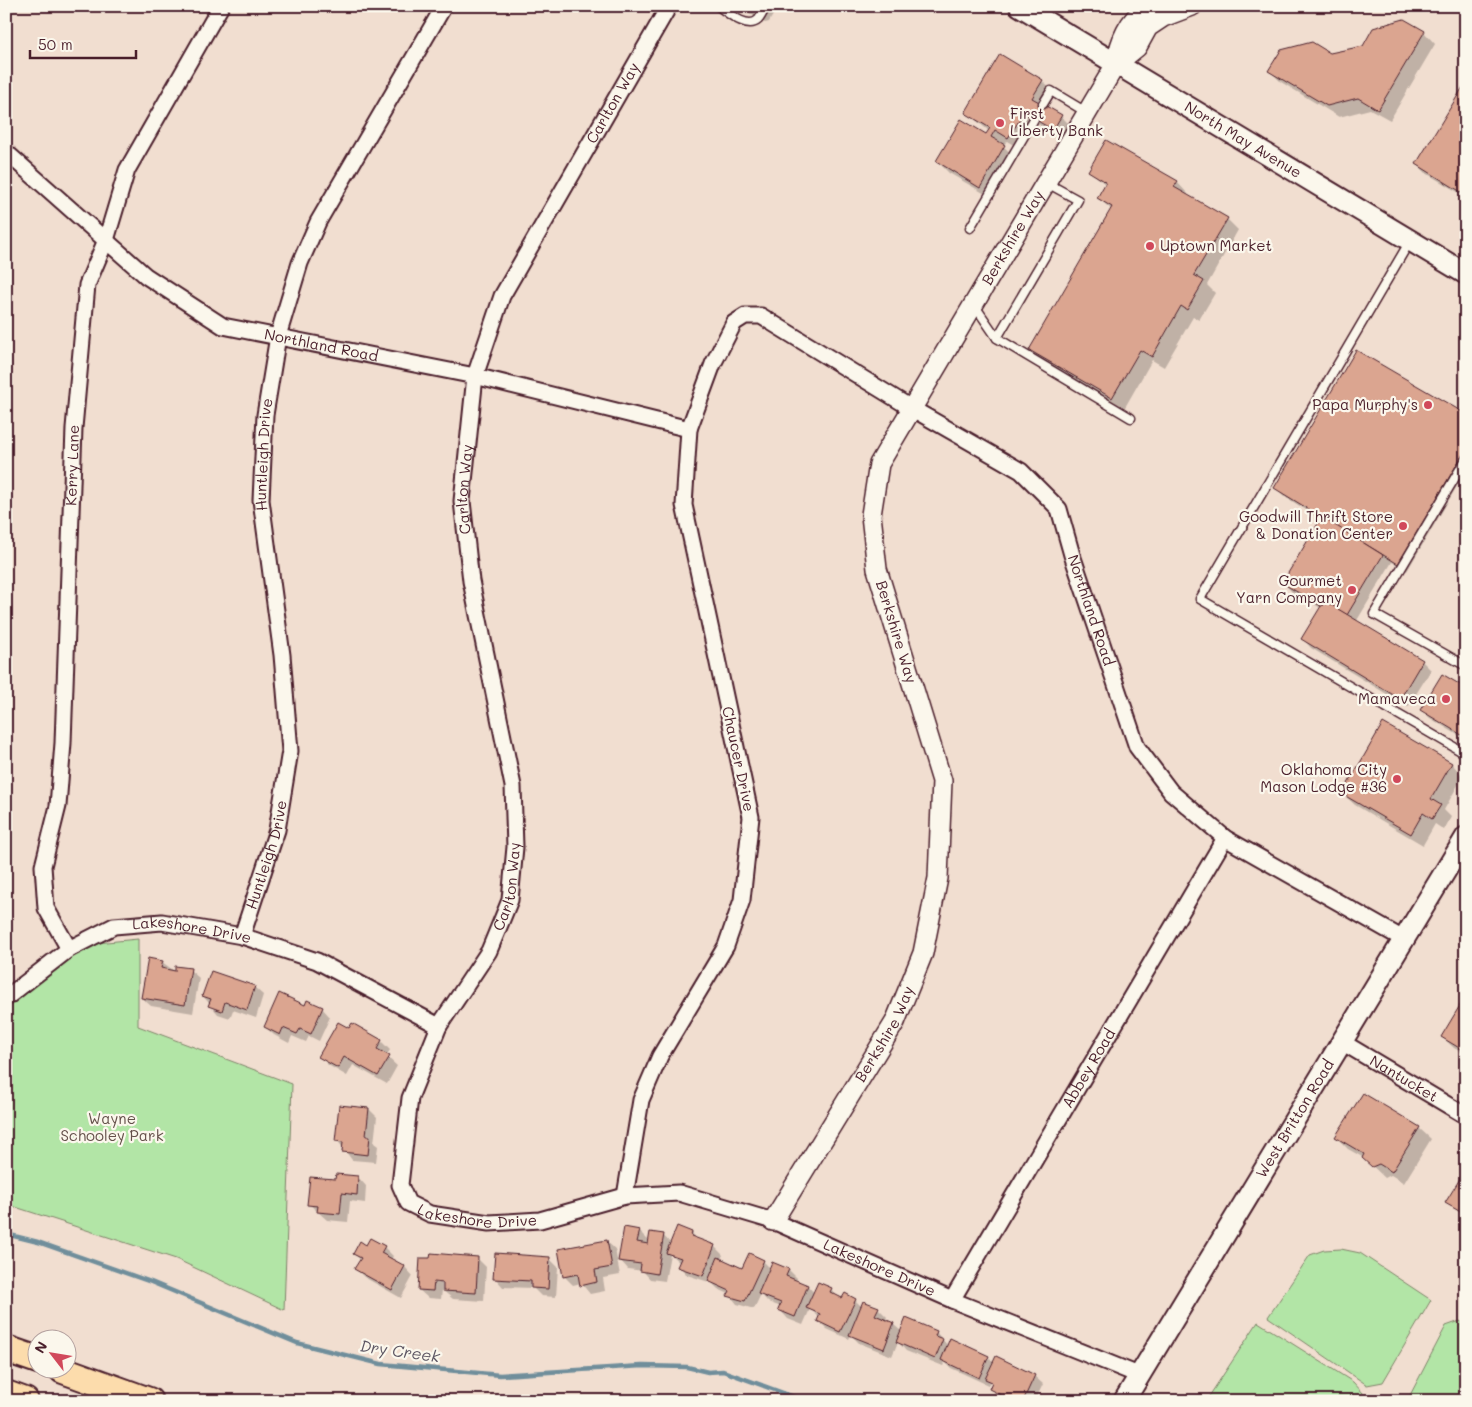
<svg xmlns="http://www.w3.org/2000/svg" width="1472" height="1407" font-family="Mali,sans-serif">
	<rect width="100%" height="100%" fill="#f1ded0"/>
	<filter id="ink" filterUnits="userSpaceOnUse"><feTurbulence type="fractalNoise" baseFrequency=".02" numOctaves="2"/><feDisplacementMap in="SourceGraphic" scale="10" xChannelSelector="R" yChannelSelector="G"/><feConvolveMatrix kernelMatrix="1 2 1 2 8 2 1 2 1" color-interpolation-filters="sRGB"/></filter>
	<g filter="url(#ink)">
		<g fill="#b2e5a6" stroke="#7e8268">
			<path d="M138 939V1026L292 1084 284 1310 176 1259 6 1204V996L64 952 96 943Z"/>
			<path d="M1341 1249 1360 1253 1431 1300 1383 1382 1367 1385 1268 1317 1310 1255 1324 1250Z"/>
			<path d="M1460 1321 1466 1325V1401H1407L1446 1326Z"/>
			<path d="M1258 1322 1353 1382 1363 1393V1401H1206Z"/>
		</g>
		<g fill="#0003">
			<path d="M738 6H778L769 22 765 23Z"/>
			<path d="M1424 32 1435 44 1390 120 1370 109 1339 117 1281 82 1270 71Z"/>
			<path d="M1042 81 1054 92 1045 107 1061 116 1073 128 1065 141 1036 123 1020 149 1007 141 1003 146 1016 158 992 198 949 173 937 161 986 136 989 131 967 113Z"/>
			<path d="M1466 85V197L1426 173 1417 164Z"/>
			<path d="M1090 171 1177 182 1188 194 1187 196 1227 219 1238 230 1207 285 1215 293 1199 320 1193 317 1164 367 1152 360 1124 409 1042 362 1031 350 1112 210 1098 198 1106 185Z"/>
			<path d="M1466 416V471L1407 571 1392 562 1356 622 1422 661 1431 670 1408 707 1311 648 1303 639 1321 608 1292 592 1284 583 1322 520 1284 496 1276 488Z"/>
			<path d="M1466 689V740L1430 718 1422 710Z"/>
			<path d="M1384 725 1452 764 1463 776 1444 810 1451 817 1444 830 1435 824 1423 845 1355 805 1343 794Z"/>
			<path d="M162 962 176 972 190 970 199 978 193 1013 151 1006 142 998Z"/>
			<path d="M254 987 263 995 256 1018 233 1010 230 1018 218 1014 203 996Z"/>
			<path d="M1466 1005V1055L1454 1048 1442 1037Z"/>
			<path d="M306 1007 322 1008 330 1017 319 1041 309 1036 306 1042 292 1036 289 1043 274 1035 265 1027Z"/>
			<path d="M352 1025 381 1041 390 1050 386 1056 397 1066 387 1084 353 1065 347 1076 328 1065 320 1056Z"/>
			<path d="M369 1109 377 1117 374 1143 378 1146 376 1162 352 1160 337 1140Z"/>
			<path d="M1419 1128 1431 1139 1404 1183 1391 1175 1385 1178 1364 1158 1348 1149 1336 1137Z"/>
			<path d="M1466 1172V1218L1447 1202Z"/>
			<path d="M358 1177 366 1186 365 1203 350 1201 348 1222 327 1220 309 1204 337 1181Z"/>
			<path d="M639 1231 648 1240 647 1245 663 1235 671 1244 692 1233 698 1240 714 1246 723 1255 721 1259 743 1269 763 1261 770 1268 789 1270 797 1278 796 1281 808 1286 814 1293 831 1289 839 1298 855 1300 862 1307 878 1308 887 1317 885 1321 893 1324 902 1332H936L948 1346 988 1357 994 1363 1034 1376 1043 1384 1035 1401H1006L990 1389 993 1385 990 1382 988 1385 951 1368 945 1362 943 1366 906 1351 898 1342 892 1356 859 1343 851 1335 849 1339 827 1329 818 1320 819 1317 810 1309 803 1325 788 1319 780 1310 781 1307 768 1302 761 1294 754 1309 737 1304 729 1294 718 1289 712 1283 687 1275 679 1266 680 1263 670 1254 665 1281 650 1279 643 1271 628 1269 620 1260Z"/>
			<path d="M371 1239 384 1247 393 1256 391 1260 405 1267 413 1276 401 1298 364 1277 356 1269 361 1260 354 1254 367 1247Z"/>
			<path d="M606 1241 615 1249 620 1275 603 1278 605 1291 590 1294 581 1283 573 1285 564 1276Z"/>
			<path d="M549 1258 558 1267 556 1297 541 1296 533 1288 503 1287 495 1278Z"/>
			<path d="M421 1259H478L486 1267 484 1301 453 1299 442 1290 441 1299 428 1298 419 1290Z"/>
		</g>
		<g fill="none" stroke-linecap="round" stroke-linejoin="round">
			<g stroke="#6f8e9b" stroke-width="4.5">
				<path d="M6 1234 38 1242 151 1282 297 1343 381 1364 500 1375 642 1366 687 1367 708 1372 723 1371 805 1401"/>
				<path d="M809 1401H814"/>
			</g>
		</g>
		<g fill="#dba590" stroke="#4a1f2b">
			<path d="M744 6H760L753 12Z"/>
			<path d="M1404 19 1425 31 1378 110 1358 98 1327 106 1268 71 1281 50 1312 42 1330 53 1363 46 1373 28Z"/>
			<path d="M1000 54 1043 80 1032 98 1062 115 1053 130 1024 113 1008 138 995 130 991 137 1005 145 980 188 936 161 961 119 986 134 990 128 965 113Z"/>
			<path d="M1466 82V195L1416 164Z"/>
			<path d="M1106 140 1178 181 1174 187 1228 218 1194 275 1204 281 1187 310 1181 306 1152 357 1140 350 1112 398 1029 350 1112 207 1097 198 1106 182 1088 171Z"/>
			<path d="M1356 350 1466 414V449L1398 564 1274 488Z"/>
			<path d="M1322 517 1383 555 1347 615 1328 603 1321 606 1282 583Z"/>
			<path d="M1328 603 1423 660 1400 699 1301 639 1321 606Z"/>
			<path d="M1442 674 1466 688 1465 737 1420 710Z"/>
			<path d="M1383 723 1452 763 1431 799 1441 805 1432 819 1423 813 1411 834 1342 794Z"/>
			<path d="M148 958 163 961 161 968 175 971V966L191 968 185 1005 141 998Z"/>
			<path d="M211 971 255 986 247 1010 225 1002 222 1011 208 1006 211 999 202 996Z"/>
			<path d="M279 993 305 1005 307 1000 323 1007 311 1034 300 1029 297 1034 283 1028 280 1035 264 1027Z"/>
			<path d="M1462 1002 1466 1004V1052L1441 1037Z"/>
			<path d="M338 1022 349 1028 352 1023 382 1040 377 1049 390 1056 378 1076 344 1057 338 1068 318 1057Z"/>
			<path d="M1363 1093 1420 1127 1392 1172 1379 1164 1372 1167 1362 1158 1364 1154 1335 1137Z"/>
			<path d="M339 1105 369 1108 366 1136H370L368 1155 342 1152 343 1142 335 1141Z"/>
			<path d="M1466 1169V1215L1445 1203Z"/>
			<path d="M336 1174 358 1176 357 1195 342 1193 340 1214 317 1212 318 1206 307 1205 310 1177 335 1179Z"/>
			<path d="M677 1226 692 1232 691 1236 715 1245 703 1276 677 1267 681 1258 666 1253Z"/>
			<path d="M624 1227 640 1230 637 1242 648 1244 650 1232 664 1234 657 1274 640 1271 641 1264 618 1261Z"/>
			<path d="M370 1238 385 1246 381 1253 405 1266 392 1290 354 1269 361 1258 353 1254 360 1241 366 1245Z"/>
			<path d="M607 1240 612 1267 595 1270 597 1282 580 1286 578 1274 563 1277 558 1249Z"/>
			<path d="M431 1253 478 1257 476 1293 443 1291V1283L434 1282 433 1291 418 1290 420 1258H430Z"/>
			<path d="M495 1253 550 1257 548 1289 531 1288V1281L493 1279Z"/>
			<path d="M749 1253 764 1260 745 1301 727 1296 730 1291 708 1281 718 1257 742 1268Z"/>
			<path d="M772 1262 789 1269 786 1276 808 1285 795 1317 778 1310 781 1303 758 1294Z"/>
			<path d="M818 1282 832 1288 830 1292 842 1298 845 1293 856 1299 840 1332 817 1321 820 1314 806 1308Z"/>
			<path d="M863 1301 879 1307 875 1315 894 1323 884 1349 849 1335Z"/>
			<path d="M906 1318 937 1331 935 1336 943 1339 935 1359 896 1342Z"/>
			<path d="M950 1338 989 1356 979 1378 941 1360Z"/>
			<path d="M996 1356 1035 1375 1023 1401H1013L989 1389 992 1382 985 1379Z"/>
		</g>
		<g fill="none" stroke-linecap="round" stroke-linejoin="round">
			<g stroke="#4a1f2b" stroke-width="11">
				<g id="service">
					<path d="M718 6C727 12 747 30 758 20 761 17 764 10 766 6"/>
					<path d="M1043 104 1051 91 1086 112"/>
					<path d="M970 228 1034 119"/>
					<path d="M1410 241 1200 599 1466 754"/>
					<path d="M975 306 997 338 1131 418"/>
					<path d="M997 338 1078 200 1047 183"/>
					<path d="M1466 459 1374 614 1466 666"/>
				</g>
			</g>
			<g stroke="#4a1f2b" stroke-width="19">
				<g id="minor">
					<path id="s1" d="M6 152 146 276 223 326 475 376 689 429"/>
					<path id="s2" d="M242 936 277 830 290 751 282 655 261 500 265 415 278 336 300 263 318 222 444 6"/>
					<path id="s3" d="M69 949 46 908 43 866 58 806 63 743 74 428 87 285 106 240 127 170 221 6"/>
					<path id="s4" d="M6 998 69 949 114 926 162 922 242 936 317 961 439 1026 410 1098 400 1185 408 1203 430 1214 489 1223 540 1220 625 1196 679 1193 773 1221 952 1300 1141 1376"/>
					<path id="s5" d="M439 1026 489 951 510 900 515 847 513 786 471 581 462 501 475 376 502 296 669 6"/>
					<path id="s6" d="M1342 1042 1466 1116"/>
					<path id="s7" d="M625 1196 641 1100 660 1056 726 946 742 900 751 817 684 505 689 429 713 364 734 323 745 316H761L911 408 1021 471 1059 509 1072 555 1137 747 1171 792 1225 838 1405 940"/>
					<path id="s8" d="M952 1300 1225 838"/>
				</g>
			</g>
			<g stroke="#4a1f2b" stroke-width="22">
				<g id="tertiary">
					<path d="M1149 6C1128 20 1120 41 1116 64L1137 47 1148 27 1163 17 1192 6"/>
					<path id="s9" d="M773 1221 895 1022 923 953 938 878 942 781 877 569 871 515 879 464 1116 64"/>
				</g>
			</g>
			<g stroke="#4a1f2b" stroke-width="24">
				<g id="secondary">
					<path id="s10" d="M1020 6 1466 274"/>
					<path id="s11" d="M1124 1401 1466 837"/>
				</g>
			</g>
			<g stroke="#4a1f2b" stroke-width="30">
				<g id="motorway">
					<path d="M6 1349 38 1360"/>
					<path d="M63 1370 149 1401"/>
					<path d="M6 1394 25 1401"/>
				</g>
			</g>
			<use href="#service" stroke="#fbf7ec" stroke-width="8"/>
			<use href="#minor" stroke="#fbf7ec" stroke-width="15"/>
			<use href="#tertiary" stroke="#fbf7ec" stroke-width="19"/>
			<use href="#secondary" stroke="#fbf7ec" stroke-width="20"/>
			<use href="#motorway" stroke="#fcdcac" stroke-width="26"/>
		</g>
	</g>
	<g fill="#d1495b" stroke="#fbf7ec" stroke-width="2">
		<circle cx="1000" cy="123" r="5"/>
		<circle cx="1150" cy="246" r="5"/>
		<circle cx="1428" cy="405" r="5"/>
		<circle cx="1403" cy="526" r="5"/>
		<circle cx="1352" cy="590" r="5"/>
		<circle cx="1446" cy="699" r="5"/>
		<circle cx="1397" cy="779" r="5"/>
	</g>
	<g text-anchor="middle" stroke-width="4.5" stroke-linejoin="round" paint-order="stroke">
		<g font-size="15" fill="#4a1f2b" stroke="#fbf7ec">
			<text dy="5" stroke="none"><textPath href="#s5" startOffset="982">Carlton Way</textPath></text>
			<text dy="5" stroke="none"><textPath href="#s10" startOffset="260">North May Avenue</textPath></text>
			<text dy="5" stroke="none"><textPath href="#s9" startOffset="1072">Berkshire Way</textPath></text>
			<text dy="5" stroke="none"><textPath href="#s1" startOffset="379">Northland Road</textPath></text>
			<text dy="5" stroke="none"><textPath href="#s2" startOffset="490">Huntleigh Drive</textPath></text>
			<text dy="5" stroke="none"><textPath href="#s3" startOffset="492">Kerry Lane</textPath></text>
			<text dy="5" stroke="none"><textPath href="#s5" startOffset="561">Carlton Way</textPath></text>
			<text dy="5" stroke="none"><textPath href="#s7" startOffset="1408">Northland Road</textPath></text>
			<text transform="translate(896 632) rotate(73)" y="5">Berkshire Way</text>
			<text transform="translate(738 759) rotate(78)" y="5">Chaucer Drive</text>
			<text dy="5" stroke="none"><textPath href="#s2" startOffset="85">Huntleigh Drive</textPath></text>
			<text dy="5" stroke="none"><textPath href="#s5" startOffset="158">Carlton Way</textPath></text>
			<text dy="5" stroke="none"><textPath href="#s4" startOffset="209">Lakeshore Drive</textPath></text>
			<text dy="5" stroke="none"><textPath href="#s9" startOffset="218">Berkshire Way</textPath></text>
			<text dy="5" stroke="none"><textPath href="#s8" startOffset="269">Abbey Road</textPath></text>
			<text dy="5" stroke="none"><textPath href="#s6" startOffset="72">Nantucket</textPath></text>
			<text dy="5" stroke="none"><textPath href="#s11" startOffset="330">West Britton Road</textPath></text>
			<text dy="5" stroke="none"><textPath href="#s4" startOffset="734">Lakeshore Drive</textPath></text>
			<text dy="5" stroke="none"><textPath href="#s4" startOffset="1154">Lakeshore Drive</textPath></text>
		</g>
		<g font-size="15" fill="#4a1f2b" stroke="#fbf7ec" text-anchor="end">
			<text x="1010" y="119" text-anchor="start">First<tspan x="1010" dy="17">Liberty Bank</tspan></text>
			<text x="1160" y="251" text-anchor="start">Uptown Market</text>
			<text x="1418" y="410">Papa Murphy's</text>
			<text x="1393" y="522">Goodwill Thrift Store<tspan x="1393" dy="17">&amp; Donation Center</tspan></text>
			<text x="1342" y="586">Gourmet<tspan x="1342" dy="17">Yarn Company</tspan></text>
			<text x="1436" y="704">Mamaveca</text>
			<text x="1387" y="775">Oklahoma City<tspan x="1387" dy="17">Mason Lodge #36</tspan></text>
		</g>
		<g font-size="15" fill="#64504a" stroke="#fbf7ec">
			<text x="112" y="1124">Wayne<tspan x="112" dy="17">Schooley Park</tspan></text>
		</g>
		<g font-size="16" font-style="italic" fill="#5d5663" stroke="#fbf7ec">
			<text transform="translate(400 1351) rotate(8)" y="6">Dry Creek</text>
		</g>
	</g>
	<rect width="1472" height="1407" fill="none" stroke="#fbf7ec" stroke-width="25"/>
	<rect x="12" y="12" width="1447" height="1382" fill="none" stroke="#4a1f2b" stroke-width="2" filter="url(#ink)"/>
	<g transform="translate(52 1354) rotate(301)"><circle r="24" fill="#fbf7ec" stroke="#b4a19f"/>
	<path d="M0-4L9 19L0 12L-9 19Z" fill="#d1495b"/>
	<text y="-8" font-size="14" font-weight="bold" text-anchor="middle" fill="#4a1f2b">N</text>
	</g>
	<path d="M30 50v8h106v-8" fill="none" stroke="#4a1f2b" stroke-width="2.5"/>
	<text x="38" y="50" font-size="15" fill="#4a1f2b" stroke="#fbf7ec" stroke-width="4" paint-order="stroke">50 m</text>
</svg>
